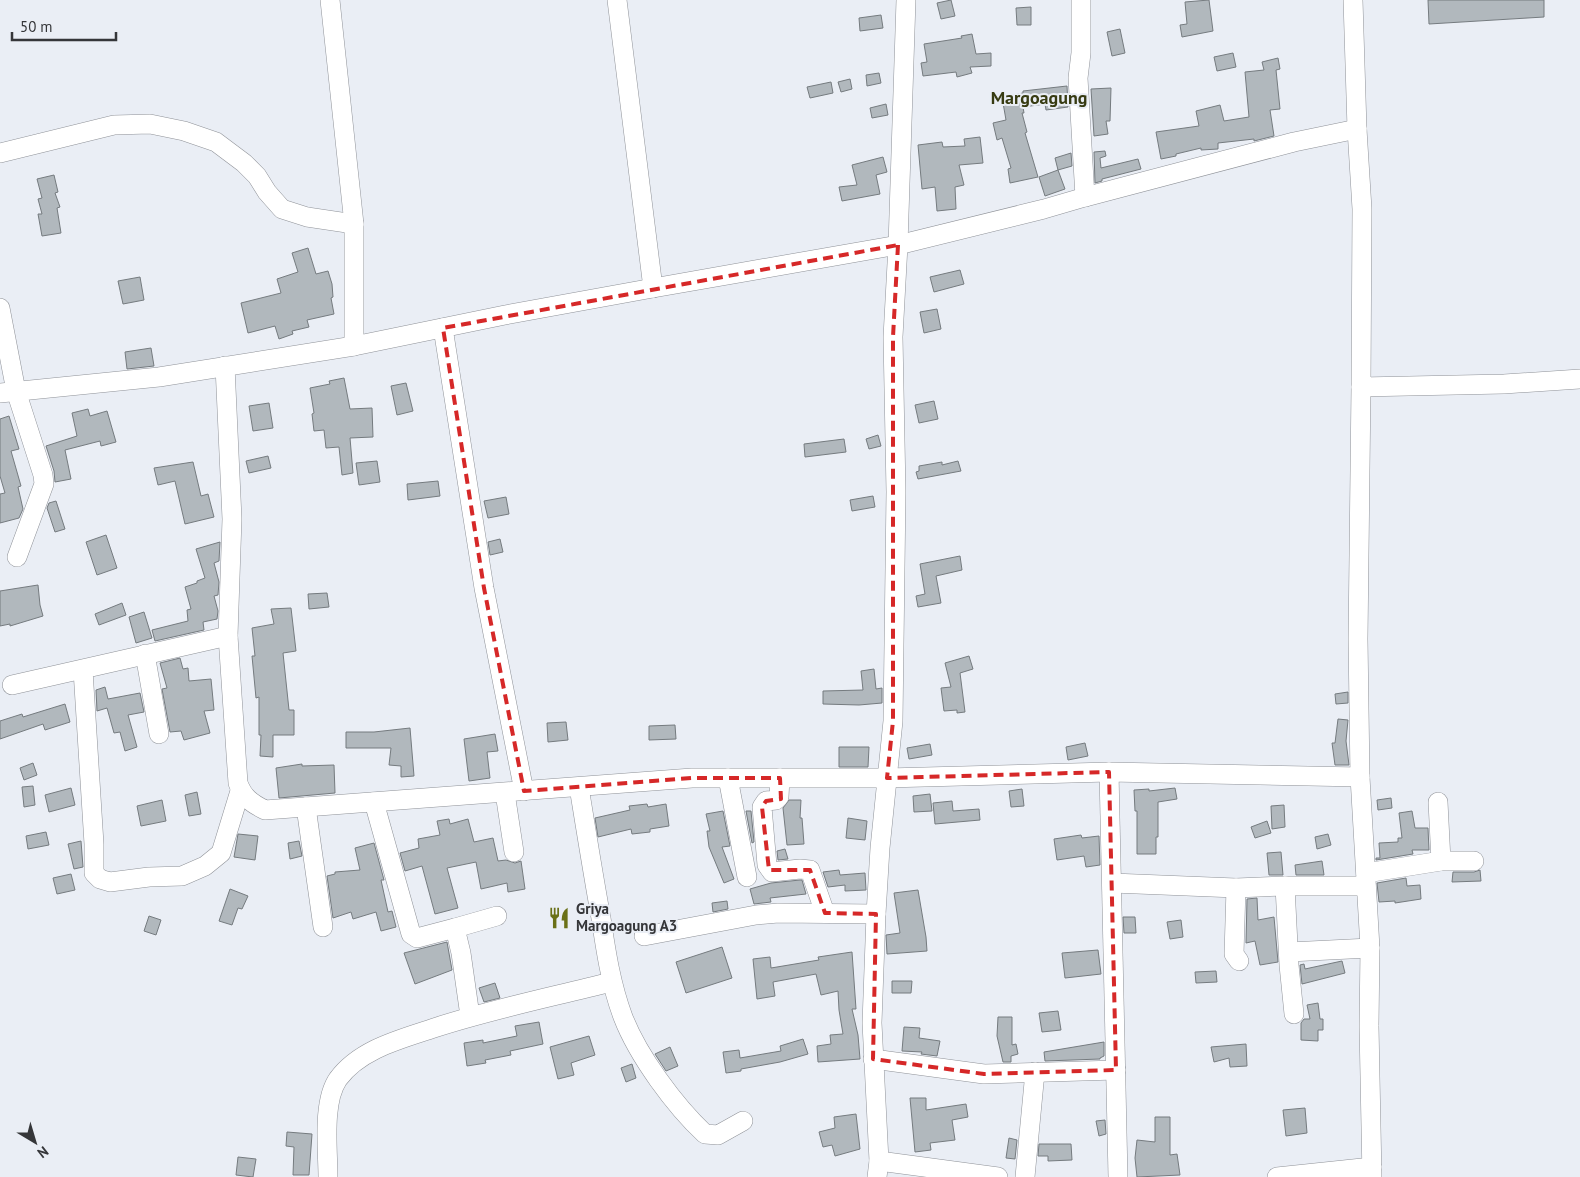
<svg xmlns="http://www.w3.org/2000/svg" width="1580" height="1177" font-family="'PT Sans',sans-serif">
	<rect width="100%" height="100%" fill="#eaeef5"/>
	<g fill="#b1b8bd" stroke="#757b7f">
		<path d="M951 0 955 16 941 19 937 3Z"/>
		<path d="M1209 0 1213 31 1182 37 1180 25 1187 24 1185 2Z"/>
		<path d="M1428 0H1544V17L1429 24Z"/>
		<path d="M1031 7V25H1017L1016 8Z"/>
		<path d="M881 15 883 28 860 31 859 18Z"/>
		<path d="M1120 29 1125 53 1112 56 1107 32Z"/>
		<path d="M972 34 976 54 991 53V66L970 67 972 73 957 77 956 72 923 76 921 63 927 62 924 44 962 38 961 36Z"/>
		<path d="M1233 53 1236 67 1217 71 1214 57Z"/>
		<path d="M1278 58 1280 69 1276 70 1280 109 1270 110 1274 136 1254 141V139L1218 143V149L1201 150V148L1176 154V156L1161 159 1156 132 1199 126 1196 111 1220 105 1224 121 1249 117 1245 72 1264 70 1262 62Z"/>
		<path d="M879 73 881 83 867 86 866 75Z"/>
		<path d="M850 79 852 89 841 92 838 82Z"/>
		<path d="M831 82 833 93 810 98 807 87Z"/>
		<path d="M1067 86 1068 107 1046 110 1045 104 1023 107 1024 113H1022L1027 132 1025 133 1038 177 1010 183 1008 169 1011 168 1002 138 997 140 993 123 1006 120 1002 97 1023 93V91Z"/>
		<path d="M1111 88 1110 121H1106L1108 134 1094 136 1091 89Z"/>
		<path d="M886 104 888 115 872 118 870 108Z"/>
		<path d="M980 137 983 163 959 165 964 185 955 187 956 209 937 211 935 187 922 189 918 145 942 142 943 147 965 146 964 139Z"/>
		<path d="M1105 151 1106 156 1100 158 1101 168 1138 159 1141 169 1102 179V181L1095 183 1094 152Z"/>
		<path d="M1071 153 1072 166 1058 170 1055 158Z"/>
		<path d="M883 157 887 172 876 175 880 194 842 201 839 187 857 185 852 165Z"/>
		<path d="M1058 170 1065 189 1045 196 1039 177Z"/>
		<path d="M54 175 58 192 55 193 60 207 57 208 61 233 42 236 38 214H42L38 199 42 198 37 179Z"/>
		<path d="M308 248 316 274 328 271 332 284 333 297 331 298 334 314 307 320 309 327 292 331 293 334 279 339 275 326 248 333 241 303 281 293 277 279 298 272 292 253Z"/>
		<path d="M960 270 964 284 934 292 930 277Z"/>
		<path d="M140 277 144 300 123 304 118 281Z"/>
		<path d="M937 309 941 329 924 333 920 312Z"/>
		<path d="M151 348 154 366 127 369 125 352Z"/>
		<path d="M344 378 350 409 372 408 373 437 350 438 353 473 342 475 339 447 326 448 324 430 314 431 312 414 314 413 310 388 330 384 329 381Z"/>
		<path d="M406 383 413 411 397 415 391 386Z"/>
		<path d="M934 401 938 419 919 423 915 405Z"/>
		<path d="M269 403 273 428 253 431 249 406Z"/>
		<path d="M88 409 90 416 107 411 116 442 101 446 100 441 65 450 71 479 55 482 54 471 46 446 77 436 72 413Z"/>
		<path d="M9 416 19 449 11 451 21 486 18 487 23 509 19 518 0 523V494L5 493 0 476V419Z"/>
		<path d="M878 435 881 446 869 449 866 439Z"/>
		<path d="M844 439 846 452 805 457 804 444Z"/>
		<path d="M268 456 271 468 249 473 246 461Z"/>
		<path d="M377 461 380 482 359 485 356 463Z"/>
		<path d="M958 461 961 471 918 479 916 472 919 471V466L942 462V465Z"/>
		<path d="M193 462 201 496 208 494 214 517 185 524 175 481 158 485 154 468Z"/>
		<path d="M438 481 440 496 408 500 407 484Z"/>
		<path d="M873 496 875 507 852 511 850 500Z"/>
		<path d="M506 497 509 514 488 518 484 501Z"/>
		<path d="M56 501 65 529 55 532 47 508 49 503Z"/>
		<path d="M106 535 117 568 97 575 86 542Z"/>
		<path d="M500 539 503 552 490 555 488 542Z"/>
		<path d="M220 542 219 561 214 563 219 582 218 595 214 596 218 611 217 619 203 622 204 630 155 641 152 630 188 621 187 610 191 609 185 587 197 583V581L205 578 196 549Z"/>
		<path d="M960 556 962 570 936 576 941 603 918 607 916 596 925 594 920 564Z"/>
		<path d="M38 585 40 605 43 616 10 626V624L0 626V591Z"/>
		<path d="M327 593 329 607 309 609 308 594Z"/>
		<path d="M122 603 126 615 99 625 95 614Z"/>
		<path d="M291 608 296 651 283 653 289 710H294V735H273V757L260 756 261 735H259V697L256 698 252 656H255L252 628 274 624 271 609Z"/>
		<path d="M144 612 152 638 136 643 129 617Z"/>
		<path d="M969 656 973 669 960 673 965 712 957 713V710L944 711 941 688 951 687 945 663Z"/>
		<path d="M180 658 183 669 188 668 189 681 211 679 214 710 204 711 210 733 184 740 181 731 170 732 162 689 167 688 160 663Z"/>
		<path d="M874 669 876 689 882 688V703L859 705 823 704V691L863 690 861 671Z"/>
		<path d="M105 687 108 699 140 693 144 712 128 715 137 747 125 751 120 732 114 733 107 708 97 711 96 690Z"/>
		<path d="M1348 692V703L1336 704 1335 694Z"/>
		<path d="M65 704 70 722 45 730 43 724 0 739V721L22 714 23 717Z"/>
		<path d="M1338 719 1348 720 1346 741 1349 765H1335L1332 743H1335Z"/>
		<path d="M566 722 568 740 548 742 547 723Z"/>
		<path d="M675 725 676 739 649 740V726Z"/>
		<path d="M410 728 414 776 401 777V766L389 765 391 748H346V732H374Z"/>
		<path d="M495 734 498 751 487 752 490 778 469 781 464 739Z"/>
		<path d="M1085 743 1088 756 1068 760 1066 747Z"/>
		<path d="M930 744 932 755 909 759 907 748Z"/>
		<path d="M839 747H869L868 767H839Z"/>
		<path d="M33 763 37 775 24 780 20 768Z"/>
		<path d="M302 764V766L334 765 335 793 279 798 276 768Z"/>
		<path d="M33 786 35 805 24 807 22 787Z"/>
		<path d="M71 788 75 805 49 812 45 795Z"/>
		<path d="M1175 788 1177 799 1158 802V837H1156V854H1137V811H1135L1134 790 1149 789V791Z"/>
		<path d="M1022 789 1024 806 1011 807 1009 791Z"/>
		<path d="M197 792 201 814 189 816 185 795Z"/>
		<path d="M930 794 932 811 914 812 913 796Z"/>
		<path d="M1391 798 1392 808 1378 810 1377 800Z"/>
		<path d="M162 800 166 821 141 826 137 806Z"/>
		<path d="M789 800H801L800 818H802L804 844 787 845 783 808Z"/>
		<path d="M952 801 953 811 979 809 980 820 935 824 933 803Z"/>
		<path d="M647 804 648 807 666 804 669 826 650 829V832L632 834 631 829 598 837 595 818 630 810 629 806Z"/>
		<path d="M1284 805 1285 827 1272 829 1271 806Z"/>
		<path d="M723 811 730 846 722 847 734 879 724 883 709 847 707 831H710L706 814Z"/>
		<path d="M746 811H751L754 842 752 843Z"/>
		<path d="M1412 811 1415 828H1428L1429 850H1412L1413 854 1376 860V858H1380L1379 843 1398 842V838H1402L1399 813Z"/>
		<path d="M848 818 867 821 865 840 846 838Z"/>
		<path d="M449 819 450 824 468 819 474 842 493 838 498 861 506 860 515 863 521 861 525 889 508 892 507 883 481 889 476 862 447 868 458 908 435 914 422 866 405 871 400 853 419 848 418 839 440 835 437 821Z"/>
		<path d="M1267 821 1271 833 1255 838 1251 827Z"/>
		<path d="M46 832 49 845 28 849 26 836Z"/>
		<path d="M238 834 258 836 255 860 234 857Z"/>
		<path d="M1328 834 1331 845 1317 849 1315 837Z"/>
		<path d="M1081 835 1082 838 1099 836 1100 865 1086 867 1084 856 1057 860 1054 839Z"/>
		<path d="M81 841 83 867 74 869 68 844Z"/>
		<path d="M299 841 302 856 290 859 288 843Z"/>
		<path d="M374 843 384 880H381L388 912 392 911 396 927 381 931 376 912 353 919 351 912 333 918 327 876 335 874V872L360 870 355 848Z"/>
		<path d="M785 849 788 859 778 860 777 851Z"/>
		<path d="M1281 852 1283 875H1269L1267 853Z"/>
		<path d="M1322 861 1324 875H1296L1295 865Z"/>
		<path d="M839 870 840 875 865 873 866 890 845 891V885L828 887 823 872Z"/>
		<path d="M1480 870 1481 881 1452 882 1453 872H1474Z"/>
		<path d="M71 874 75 890 57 894 53 878Z"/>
		<path d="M1406 878 1407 886 1420 885 1421 899 1395 903V901L1379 902 1377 883Z"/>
		<path d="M800 880H802L806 894 770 898 771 902 754 904 750 889 771 883Z"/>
		<path d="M230 889 248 896 242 909 238 908 232 925 219 921Z"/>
		<path d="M918 890 926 937 927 951 887 954 886 935 900 933 894 893Z"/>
		<path d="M1257 898 1258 920 1274 917 1278 962 1260 965 1255 941 1246 943 1247 899Z"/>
		<path d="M727 901 728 909 713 912 712 903Z"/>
		<path d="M149 916 161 920 156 935 144 931Z"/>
		<path d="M1123 917H1135L1136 933H1124Z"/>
		<path d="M1181 920 1183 937 1170 939 1167 922Z"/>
		<path d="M447 942 452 970 415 984 404 953Z"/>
		<path d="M722 947 732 978 686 993 676 962Z"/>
		<path d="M1098 950 1101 974 1065 978 1062 953Z"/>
		<path d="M852 952 856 1009H852L858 1035 860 1059 818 1062 817 1046 831 1044 830 1035 843 1034 839 1010 838 991 821 995 816 974 773 982 775 996 757 999 753 959 770 957 771 968 819 960 818 957Z"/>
		<path d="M1342 961 1345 973 1302 984 1300 965 1304 964 1305 969Z"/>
		<path d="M1216 971 1217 982 1196 983 1195 972Z"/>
		<path d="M892 981H912L911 993H892Z"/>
		<path d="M495 983 500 998 484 1002 479 988Z"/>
		<path d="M1318 1003 1320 1019H1323V1030H1318V1041L1301 1040V1023L1304 1019H1310L1307 1005Z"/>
		<path d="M1058 1011 1061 1030 1042 1032 1039 1013Z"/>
		<path d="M998 1017H1012V1045L1016 1044 1018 1054 1011 1056V1062H1003L997 1036Z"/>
		<path d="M539 1022 543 1044 510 1051 511 1055 485 1060 486 1063 467 1066 464 1043 483 1040V1043L517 1036 515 1026Z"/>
		<path d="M904 1027 920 1028 919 1038 940 1041 937 1056 921 1054 922 1052 902 1051Z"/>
		<path d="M589 1036 595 1055 571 1063 574 1075 558 1079 550 1047Z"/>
		<path d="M803 1039 808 1054 780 1062 741 1069V1071L726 1073 723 1052 739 1050 740 1058 781 1051 780 1046Z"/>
		<path d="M1104 1042V1056L1100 1058V1059L1045 1061 1044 1052Z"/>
		<path d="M1246 1044 1247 1066 1230 1067 1229 1058 1214 1062 1211 1047Z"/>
		<path d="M670 1047 678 1066 666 1071 655 1054Z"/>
		<path d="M632 1064 636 1078 626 1082 621 1068Z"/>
		<path d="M910 1098H926V1110L966 1104 968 1117 952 1120 955 1140 930 1143 931 1150 915 1152Z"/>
		<path d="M1305 1108 1307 1133 1286 1136 1283 1110Z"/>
		<path d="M856 1114 860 1149 835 1156 832 1145 823 1147 819 1132 835 1128 834 1117Z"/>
		<path d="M1155 1117H1170V1155L1177 1154 1180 1175 1137 1177 1135 1158 1137 1140 1155 1142Z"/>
		<path d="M1105 1120 1106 1134 1099 1136 1096 1121Z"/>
		<path d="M287 1132 312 1134 309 1175H293L294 1147 286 1146Z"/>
		<path d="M1009 1138 1017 1140 1015 1159 1006 1158Z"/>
		<path d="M1039 1144H1071L1072 1160 1048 1161V1156H1038Z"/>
		<path d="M238 1157 256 1159 253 1177 236 1175Z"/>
	</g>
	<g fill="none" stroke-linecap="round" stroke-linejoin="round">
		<g stroke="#8f9298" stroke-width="20">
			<g id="minor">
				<path d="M330 0 354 224V346"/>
				<path d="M617 0 653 288"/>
				<path d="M1081 0V53L1078 78 1085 197"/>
				<path d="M1353 0 1357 129 1362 209 1361 387 1504 384 1580 379"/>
				<path d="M0 153 114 125 150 124 184 131 216 142 244 163 257 176 267 192 282 209 307 217 354 224"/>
				<path d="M0 308 16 391 43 475 44 484 17 557"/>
				<path d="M443 328 484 588 524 791"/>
				<path d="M225 366 232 519 228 636 238 783C243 797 251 803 265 810L692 778H887L1109 772 1360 777"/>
				<path d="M1361 387 1358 639 1360 777 1370 948 1369 1026 1372 1177"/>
				<path d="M0 393 159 377 354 346 505 315 653 288 898 245 1044 209 1085 197 1294 142 1357 129"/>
				<path d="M145 654 159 734"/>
				<path d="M83 670 94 844V873L100 879 110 882 149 877 182 876 205 866 221 853 240 791"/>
				<path d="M12 685 228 636"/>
				<path d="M1109 772 1118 1177"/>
				<path d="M728 778 747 877"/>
				<path d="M780 778 779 797 776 800 766 801 762 807 767 865 772 872 800 869 810 870 825 913"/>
				<path d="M579 787C586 830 593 874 601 918 606 952 611 985 623 1017 638 1056 675 1106 705 1134L718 1135 743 1121"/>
				<path d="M505 793 514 852"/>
				<path d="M374 802 411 934 417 938 455 928 461 953 470 1016"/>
				<path d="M1438 802 1441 861"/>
				<path d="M306 807 323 927"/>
				<path d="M1366 873 1441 861H1474"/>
				<path d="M1112 883 1236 888 1285 886H1366"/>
				<path d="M1285 886 1289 965 1294 1014"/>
				<path d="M1236 888 1234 954 1239 961"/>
				<path d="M455 928 497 916"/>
				<path d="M644 936 756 915 778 913 876 914"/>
				<path d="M1289 952 1370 948"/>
				<path d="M873 1059 984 1074 1116 1070"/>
				<path d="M879 1161 998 1177"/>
				<path d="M328 1177C328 1150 322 1102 338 1079 360 1049 401 1039 434 1028 492 1009 552 997 611 982"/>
				<path d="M877 1177 879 1161 872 1023 876 914 880 848 893 721 896 492 893 337 898 245 906 0"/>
				<path d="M1025 1177 1035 1072"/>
				<path d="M1277 1177 1372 1167"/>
			</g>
		</g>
		<use href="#minor" stroke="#fff" stroke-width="19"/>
	</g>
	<path fill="none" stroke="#d62828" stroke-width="4" stroke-dasharray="10 6" stroke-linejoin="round" d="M898 245 893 337V721L887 778 1109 772 1116 1070 984 1074 873 1059 876 914 825 913 810 870H769L762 807 766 801 781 799 780 778H692L524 791 484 588 443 328Z"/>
	<defs>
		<g id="restaurant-bare" transform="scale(1.725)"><path d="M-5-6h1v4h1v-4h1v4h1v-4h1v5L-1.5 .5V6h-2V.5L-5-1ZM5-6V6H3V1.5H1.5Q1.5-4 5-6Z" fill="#6a7017" stroke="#eaeef5" stroke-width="2.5" paint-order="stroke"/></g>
	</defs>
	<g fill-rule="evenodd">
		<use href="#restaurant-bare" x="559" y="918"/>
	</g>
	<g text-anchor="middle" stroke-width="4" stroke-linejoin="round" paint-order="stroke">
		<g font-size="15" font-weight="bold" fill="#353639" stroke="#eaeef5" text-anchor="start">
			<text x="576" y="914">Griya<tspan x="576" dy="17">Margoagung A3</tspan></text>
		</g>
		<g font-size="18" font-weight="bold" fill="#373b12" stroke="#eaeef5">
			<text x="1039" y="104">Margoagung</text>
		</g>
	</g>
	<g transform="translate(35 1142) rotate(142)" stroke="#eaeef5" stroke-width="4" paint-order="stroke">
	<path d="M0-4L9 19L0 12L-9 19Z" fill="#353639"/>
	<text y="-8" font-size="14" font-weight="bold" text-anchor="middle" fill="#353639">N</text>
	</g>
	<path d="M12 32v8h104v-8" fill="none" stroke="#353639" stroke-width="2.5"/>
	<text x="20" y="32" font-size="15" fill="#353639" stroke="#eaeef5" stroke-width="4" paint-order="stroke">50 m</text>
</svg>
